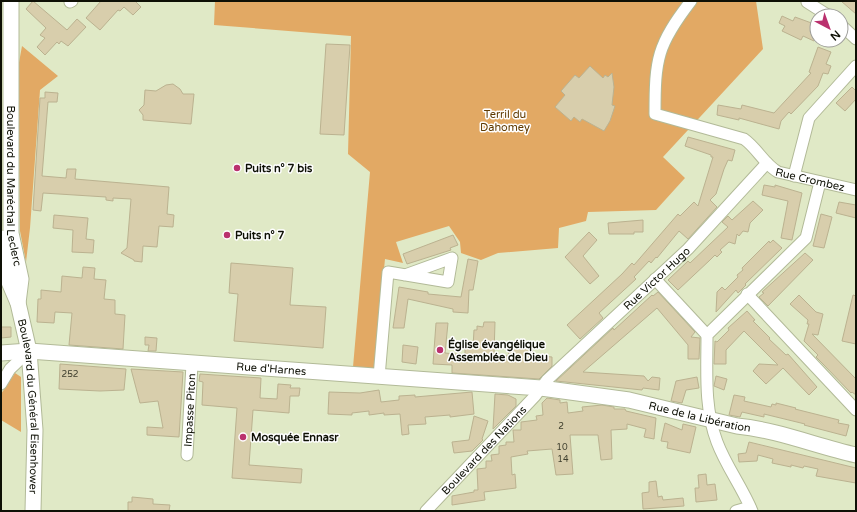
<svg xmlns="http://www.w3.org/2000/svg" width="857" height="512" font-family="'Varela Round',sans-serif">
	<rect width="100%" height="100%" fill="#e0e9c6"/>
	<g fill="#e2a964">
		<path d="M215 1H756L763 49 663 157 685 178 656 210 588 212 586 221 559 228 558 248 498 253 481 260 461 253 460 242 449 226 396 242 403 263 385 259 374 370 353 367 370 172 348 154 351 36 214 25Z"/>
		<path d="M22 46 58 76 40 90 30 228 26 262 20 231 18 68Z"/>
		<path d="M15 373 21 377V432L1 420V394Z"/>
	</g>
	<g fill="#d8ceac" stroke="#bbb290">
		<path d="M33 1 67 30 77 19 86 27 68 46 61 41 59 44 57 42 45 55 37 47 45 38 40 35 46 28 26 9Z"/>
		<path d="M101 1H135L141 7 133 15 124 7 120 11 118 10 100 30 86 18Z"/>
		<path d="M841 1H856V14Z"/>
		<path d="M782 16 793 21 795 17 817 25V35L814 41 803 36 801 40 782 31 785 26 779 23Z"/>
		<path d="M326 44 350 45 344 135 320 134Z"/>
		<path d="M818 47 831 52 826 64 831 66 828 74 823 73 818 86 791 114 789 112 781 121 779 129 739 118V120L717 115 718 105 741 109 742 105 774 113 811 73 809 72Z"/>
		<path d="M590 66 603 78 605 75 608 77 612 73 614 87 612 105 615 106 610 121 604 131 582 119 580 122 574 117 571 121 555 107 565 95 561 91 575 75 579 78Z"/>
		<path d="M173 84 180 89 183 94H194L191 124 143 120V115L139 110 144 105 145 90 156 91 166 85Z"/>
		<path d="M852 87 856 91V99L845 111 836 103Z"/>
		<path d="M45 92 58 93 57 102H48L42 176 66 178 67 169H76L75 179 169 187 167 214 174 215 173 227 159 226 157 247 143 246 142 262 134 261V260L121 253 127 248 131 199 113 198V201L106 200V197L43 193 41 211 33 210 40 98H45Z"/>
		<path d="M688 137 735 150 732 161 728 160 724 169 716 194 710 200 717 207 688 239 679 231 657 258 656 257 651 263 649 261 634 277 636 279 599 313 603 318 580 339 567 325 622 274 632 263 634 265 678 214 680 216 694 202 698 206 713 157H711V155L685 146Z"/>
		<path d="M764 185 775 187V185L802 193 792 240 781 238 788 201 762 195Z"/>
		<path d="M753 201 763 210 750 223 748 232 743 231 739 236 737 234 735 244 729 242 720 250 722 252 717 257 715 255 710 260 678 290 668 280 688 261 690 263 728 227 722 222 728 216 732 220Z"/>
		<path d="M839 202 856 205V218L836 213Z"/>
		<path d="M821 214 832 217 824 248 813 246Z"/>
		<path d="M54 215 88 218 86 239 94 240 93 253 72 252 73 230 53 228Z"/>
		<path d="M643 220V232H634V234H609L608 223Z"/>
		<path d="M589 232 597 240 583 256 599 276 590 284 565 257Z"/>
		<path d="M453 235 458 245 450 248 451 250 407 264 403 254Z"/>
		<path d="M773 240 782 248 745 284 746 285 738 293 736 290 716 312 717 292 722 287 725 290 738 277 737 275 743 270 742 268 769 241 770 243Z"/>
		<path d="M805 253 813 260 768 306 759 297 764 293 762 292Z"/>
		<path d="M468 259 478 261 473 290H469L468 313 453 312V309L408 299 404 328H393L399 287 428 292V294L461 297Z"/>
		<path d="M231 263 293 268 290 305 326 307 323 348 234 341 238 294 229 293Z"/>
		<path d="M83 267 95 268 94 279 106 280 104 299 115 300V314L125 315 123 349 69 345 72 313 55 312 54 323 37 322 38 299H41V290L61 292 62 276 82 278Z"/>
		<path d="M658 292 695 332 691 337 700 338 699 359H688V345L657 308 583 372 644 376 648 381 652 377 660 378 659 390 643 388 642 390 556 381 613 328 614 330 652 295 653 296Z"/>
		<path d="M799 295 816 312 823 314 818 335 812 334 856 379V395L852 392 851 393 823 364 816 357 818 355 804 341 809 324H807L808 320 790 304Z"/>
		<path d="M853 295 856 296V344L842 341Z"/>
		<path d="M747 311 755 320 753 321 770 338 769 339 786 355 788 354 817 387 809 395 783 368 766 384 753 371 759 364 778 365 744 331 726 350V364H714L715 341 717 342 729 330 728 328Z"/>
		<path d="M484 322H495L494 354 508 356 509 351H513V344L533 346 532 355 552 357V366L539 379 452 373V365L433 364 436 323H448L445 353 465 355V347H473L474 330H477V326L483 327Z"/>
		<path d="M1 327H11V337L1 338Z"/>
		<path d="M145 337 157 338 156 351H148L149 345H145Z"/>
		<path d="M403 345 418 347 416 364 402 362Z"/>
		<path d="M60 364 126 369 124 390 100 391 59 389Z"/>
		<path d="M131 369 183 372 179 437 147 435V427L163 428 158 401 140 403Z"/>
		<path d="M200 374 261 378 260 398 277 399 278 384 291 385 290 388H300L299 396H290L289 413 253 410 249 465 302 469 301 483 232 478 237 408 202 405 203 382 199 381Z"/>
		<path d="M716 376 727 379 724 390 714 386Z"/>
		<path d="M697 377 699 388 686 390 682 403 671 401 676 381Z"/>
		<path d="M379 390 381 402 399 400V396L415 395V397L472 392 474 414 450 417V415L425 417 426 424 408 425 409 434 402 435 400 414 384 415V413L369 415V411L352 413V415L328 414 329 392 360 393Z"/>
		<path d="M495 394 508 395 516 399V406L493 429Z"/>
		<path d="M734 395 745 397 744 401 771 407 772 404 776 405V403L796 408 795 409 839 420 838 423 849 425 846 436 804 425 805 424 764 414V417L742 412 740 417 729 415Z"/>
		<path d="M547 398 560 400V403L567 402 568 413 583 411 582 407 602 405 614 407V409H625L626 411 656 418 654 439 644 437 646 429 627 424V429L611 430 612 459 601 460 598 435H570L573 474 556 475 552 449 527 451 528 454 511 457 512 475 515 474 516 488 484 492 485 500 452 505V496L474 492V490H478L477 469 486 468V461H492L491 455 499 454V446L506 445V442H514L513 430H521V422L537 420 536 416 543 415 542 403Z"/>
		<path d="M474 416 488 421 482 439 483 440 472 451 454 453 452 442 469 440Z"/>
		<path d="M665 423 682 430 683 424 696 427 690 453 667 448 668 442 661 441Z"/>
		<path d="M749 442 856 468V483L816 476 818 469 804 466 803 468 791 465V467L772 463 773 459 758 455 757 461 739 462 738 454 746 453Z"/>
		<path d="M706 474 707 485 715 484 717 500 696 502 695 488H699L698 475Z"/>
		<path d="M656 481 658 497 662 496 663 500 683 498 684 506 643 509 642 493 649 492V482Z"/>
		<path d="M132 497 153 499V504L170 505 169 511H128V502H132Z"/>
	</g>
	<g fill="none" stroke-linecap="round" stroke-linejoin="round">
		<g stroke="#b2ba98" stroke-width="13">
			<g id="street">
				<path id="s1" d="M691 1C657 45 655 59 655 114L744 139C757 148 764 164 778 172L856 190"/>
				<path d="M70 2 72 1"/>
				<path d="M807 2 829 16"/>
				<path d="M841 25 856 39"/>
				<path d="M794 176 809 118 856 66"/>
				<path d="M655 279 707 335"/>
				<path d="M747 294 856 410"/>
				<path d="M379 377 388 272 448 282 452 258 405 275"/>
				<path d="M1 384 10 369 29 351"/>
				<path id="s2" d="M187 455 192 364"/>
				<path id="s3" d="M426 511 535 396 547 380 688 249 767 163"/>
				<path d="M736 511 750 507"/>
				<path d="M752 511C742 487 726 466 717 442 704 408 707 371 707 335L806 238 820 182"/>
			</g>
		</g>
		<g stroke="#b2ba98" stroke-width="17">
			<g id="secondary">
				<path id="s4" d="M11 1V233L21 279 18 303"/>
				<path id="s5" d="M1 238 9 282 18 303 29 351 35 430 33 511"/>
				<path id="s6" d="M1 353 29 351 541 388 629 400 737 426C778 430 816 446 856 455"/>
			</g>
		</g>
		<use href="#street" stroke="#fff" stroke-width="11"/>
		<use href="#secondary" stroke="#fff" stroke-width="15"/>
	</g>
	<g fill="#ba316e" stroke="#fff" stroke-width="1.5">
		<circle cx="237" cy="168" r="4"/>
		<circle cx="227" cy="235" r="4"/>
		<circle cx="440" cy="350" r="4"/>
		<circle cx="243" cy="437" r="4"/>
	</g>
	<g text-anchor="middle" stroke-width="3" stroke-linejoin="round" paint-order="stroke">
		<g font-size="9" fill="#40402f">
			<text x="70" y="377">252</text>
			<text x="561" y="429">2</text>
			<text x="562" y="450">10</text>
			<text x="563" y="462">14</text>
		</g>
		<g font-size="11" fill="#5f3a00" stroke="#fff">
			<text x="505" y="118">Terril du<tspan x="505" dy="13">Dahomey</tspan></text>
		</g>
		<g font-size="11" font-weight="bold" fill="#0e1005" stroke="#fff" text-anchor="start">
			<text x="245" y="172">Puits n° 7 bis</text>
			<text x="235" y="239">Puits n° 7</text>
			<text x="448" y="348">Église évangélique<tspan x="448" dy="13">Assemblée de Dieu</tspan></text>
			<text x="251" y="441">Mosquée Ennasr</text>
		</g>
		<g font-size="11" fill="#0e1005" stroke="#fff">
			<text dy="4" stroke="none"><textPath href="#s1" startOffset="295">Rue Crombez</textPath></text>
			<text dy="4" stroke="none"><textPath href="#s4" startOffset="185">Boulevard du Maréchal Leclerc</textPath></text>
			<text dy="4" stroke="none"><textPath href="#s3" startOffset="328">Rue Victor Hugo</textPath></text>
			<text dy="4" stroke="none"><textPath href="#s6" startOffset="271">Rue d'Harnes</textPath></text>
			<text dy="4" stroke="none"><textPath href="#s5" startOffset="172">Boulevard du Général Eisenhower</textPath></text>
			<text dy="4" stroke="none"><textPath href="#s2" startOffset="45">Impasse Piton</textPath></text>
			<text dy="4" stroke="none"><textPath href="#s6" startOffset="703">Rue de la Libération</textPath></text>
			<text dy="4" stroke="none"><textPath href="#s3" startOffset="84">Boulevard des Nations</textPath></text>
		</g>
	</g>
	<rect width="857" height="512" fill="none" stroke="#0e1005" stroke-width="4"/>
	<g transform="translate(829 28) rotate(139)"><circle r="19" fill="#ffffff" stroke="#9f9f9b"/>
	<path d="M0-3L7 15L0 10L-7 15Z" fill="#ba316e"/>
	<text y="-6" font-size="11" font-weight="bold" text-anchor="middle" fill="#0e1005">N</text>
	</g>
</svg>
